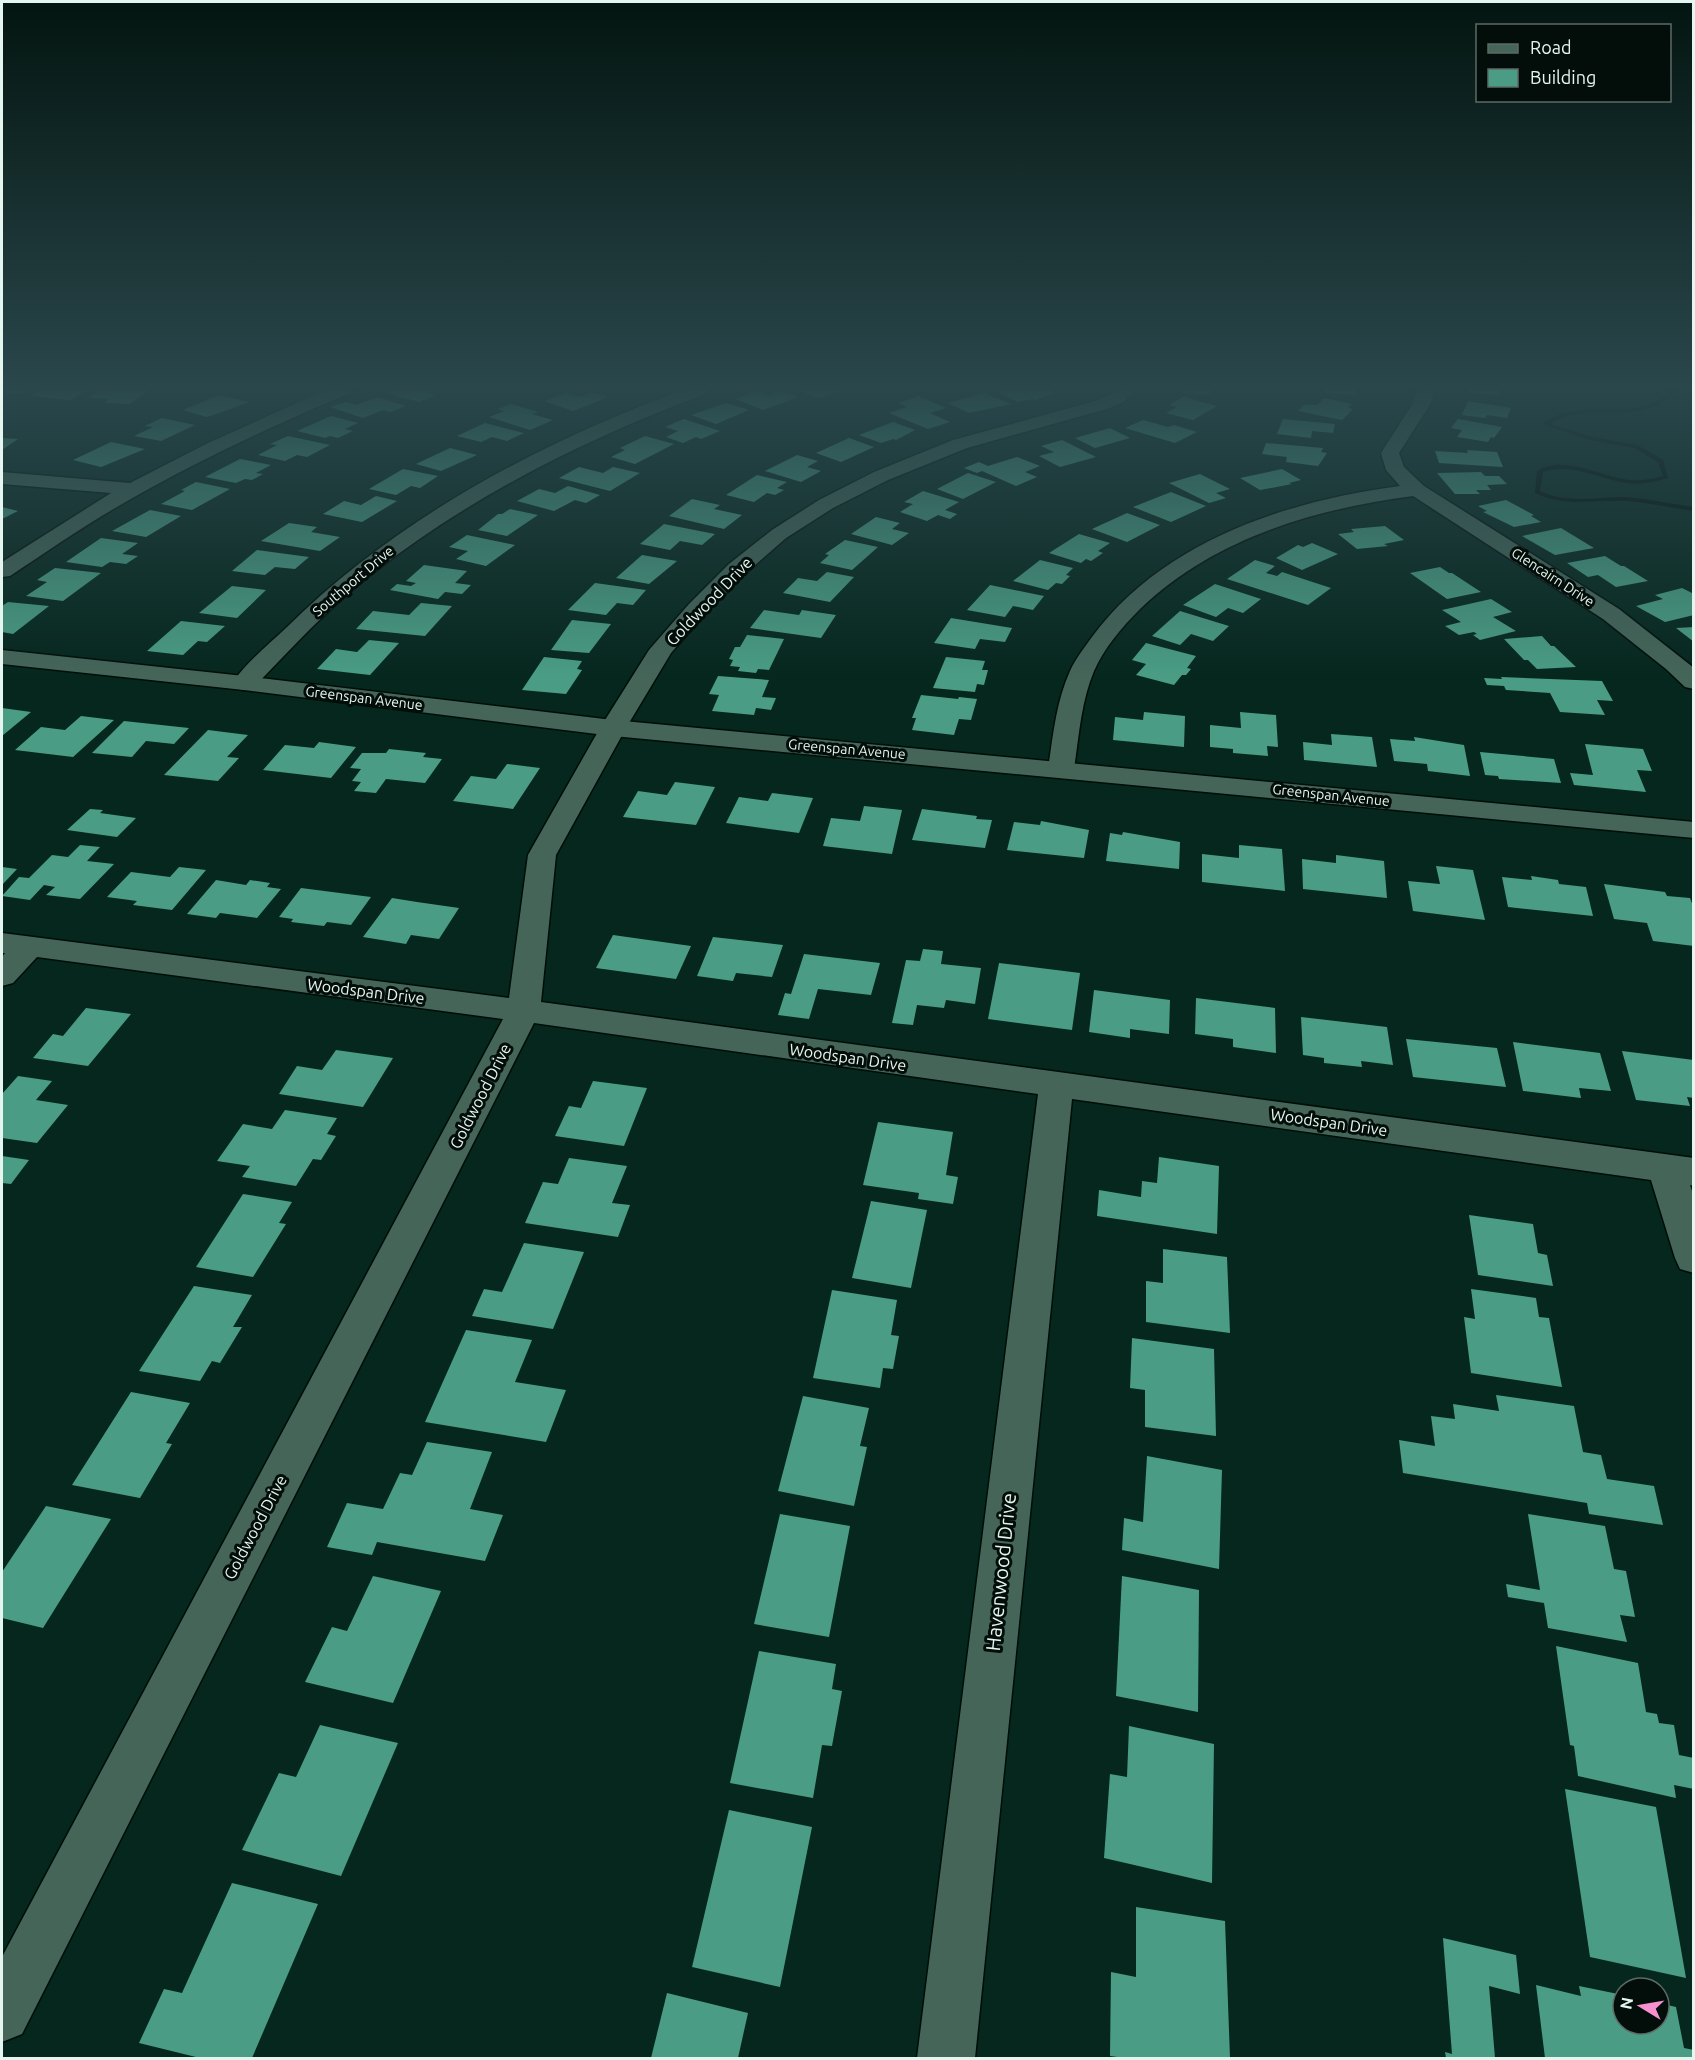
<svg xmlns="http://www.w3.org/2000/svg" width="1695" height="2060" font-family="Ubuntu,sans-serif">
	<rect width="100%" height="100%" fill="#06271e"/>
	<g fill="none" stroke-linecap="round" stroke-linejoin="round">
		<path fill="#000a05" fill-rule="evenodd" d="M1673 389H1679C1640 431 1590 398 1550 424L1593 437 1638 445 1663 460 1668 478C1654 482 1640 485 1626 483 1600 479 1570 462 1543 472L1540 491C1569 505 1598 496 1628 497 1650 499 1672 504 1694 507V511C1672 508 1650 503 1628 501 1595 499 1566 508 1535 493L1537 471C1564 454 1601 477 1630 480 1641 481 1652 479 1663 476L1658 462 1634 448 1590 440 1542 424C1579 394 1633 428 1673 389Z"/>
	</g>
	<g fill="#4a9d84">
		<path d="M2 389H29L21 394 2 393Z"/>
		<path d="M42 389H88L71 400 30 396Z"/>
		<path d="M100 389H150L130 404 104 403 109 399 88 398Z"/>
		<path d="M396 389H438L429 393 436 395 419 402 387 393Z"/>
		<path d="M796 389H844V390L818 398Z"/>
		<path d="M992 389H1048L1055 393 1035 400 1032 399 1018 402Z"/>
		<path d="M1183 389H1211L1209 395 1182 393Z"/>
		<path d="M1325 389H1356L1357 395 1325 393Z"/>
		<path d="M1469 389H1500L1501 392 1498 391 1500 395 1470 393Z"/>
		<path d="M757 391 768 396 782 391 798 397 763 410 735 399Z"/>
		<path d="M591 392 608 397 573 411 544 401 566 393 579 397Z"/>
		<path d="M984 393 1011 404 969 413 948 403Z"/>
		<path d="M219 395 250 402 207 417 183 410Z"/>
		<path d="M919 396 946 408 930 413 950 422 928 429 889 413 907 407 898 403Z"/>
		<path d="M1184 396 1195 400 1217 406 1193 420 1166 413 1177 407 1169 405Z"/>
		<path d="M377 397 406 406 390 412 383 410 363 418 330 407 346 402 356 405Z"/>
		<path d="M1324 398 1352 404 1348 408 1353 409 1342 420 1298 411 1304 405H1317Z"/>
		<path d="M1468 401 1511 408 1507 418 1487 415 1485 418 1462 415Z"/>
		<path d="M726 403 749 410 716 424 691 415Z"/>
		<path d="M511 404 538 412 532 414 553 420 530 430 489 417 504 411 498 409Z"/>
		<path d="M331 416 358 423 345 429 353 431 338 438 330 436 325 438 297 431Z"/>
		<path d="M162 418 195 425 161 441 134 436 153 427 145 426Z"/>
		<path d="M684 419 720 431 701 439 696 437 683 443 666 437 678 431 665 427Z"/>
		<path d="M1283 419 1335 424 1333 433 1312 431 1311 438 1277 434Z"/>
		<path d="M1458 419 1502 427 1494 438 1491 437 1488 442 1457 437 1462 430 1451 428Z"/>
		<path d="M1143 420 1168 427 1174 425 1197 432 1175 443 1125 428Z"/>
		<path d="M893 422 915 430 896 440 893 439 881 443 859 435Z"/>
		<path d="M485 423 524 433 507 441 492 437 481 442 457 436Z"/>
		<path d="M1110 428 1130 438 1095 448 1075 438Z"/>
		<path d="M288 436 330 445 307 457 297 455 285 461 258 455 277 445 270 444Z"/>
		<path d="M645 436 674 444 635 464 611 457 625 450 620 448Z"/>
		<path d="M2 438 18 439 2 450Z"/>
		<path d="M849 438 874 447 841 462 816 453Z"/>
		<path d="M1062 440 1096 457 1060 467 1039 456 1054 452 1041 446Z"/>
		<path d="M111 442 145 449 101 467 73 460Z"/>
		<path d="M1266 443 1323 448 1321 452 1327 453 1318 466 1286 462 1287 457 1262 454Z"/>
		<path d="M450 448 477 455 441 471 416 464Z"/>
		<path d="M1467 450 1497 452 1503 467 1439 463 1435 451 1468 453Z"/>
		<path d="M797 455 818 461 807 467 821 471 801 482 765 471Z"/>
		<path d="M1017 457 1040 466 1025 472 1037 477 1016 486 982 471 977 473 964 468 979 462 988 466Z"/>
		<path d="M240 459 271 465 256 473 263 474 252 480 245 479 236 483 205 477Z"/>
		<path d="M579 467 603 473 613 467 640 473 610 491 559 478Z"/>
		<path d="M403 469 438 476 420 488 411 486 396 495 369 489Z"/>
		<path d="M1282 469 1301 480 1289 483 1292 484 1260 490 1240 478Z"/>
		<path d="M1481 472 1485 476H1499L1507 484 1487 485 1491 490H1476L1480 494H1455L1437 473Z"/>
		<path d="M968 473 996 482 963 499 937 489Z"/>
		<path d="M1200 474 1230 489 1216 493 1226 498 1209 503 1169 483Z"/>
		<path d="M757 475 787 482 777 488 784 490 775 495 767 493 754 502 726 495Z"/>
		<path d="M196 482 230 489 192 510 161 504 185 491 181 490Z"/>
		<path d="M568 486 600 495 586 503 575 500 554 511 517 501 539 489 555 493Z"/>
		<path d="M923 491 959 502 945 510 957 514 950 519 938 515 927 521 900 512 913 504 904 502Z"/>
		<path d="M1171 492 1206 506 1171 522 1133 507Z"/>
		<path d="M376 496 397 501 362 522 323 514 344 501 361 505Z"/>
		<path d="M692 499 720 505 714 509 742 515 724 529 669 516Z"/>
		<path d="M1506 500 1534 515 1531 516 1541 522 1514 527 1483 512 1487 511 1478 506Z"/>
		<path d="M2 507 18 511 2 519Z"/>
		<path d="M510 509 538 515 507 536 478 530 498 514H502Z"/>
		<path d="M150 510 181 516 146 537 112 531Z"/>
		<path d="M1127 513 1160 525 1127 542 1092 529Z"/>
		<path d="M876 517 900 523 892 529 909 533 892 545 851 534Z"/>
		<path d="M289 523 317 527 311 532 340 537 320 551 261 541Z"/>
		<path d="M664 524 715 534 702 545 680 541 670 550 640 544Z"/>
		<path d="M1385 526 1404 540 1384 544 1388 546 1357 549 1338 534 1354 532 1351 529Z"/>
		<path d="M1561 528 1594 548 1555 555 1522 536Z"/>
		<path d="M1079 534 1110 543 1098 551 1103 553 1091 561 1086 559 1081 563 1049 553Z"/>
		<path d="M467 535 515 545 486 566 456 559 468 551 449 547Z"/>
		<path d="M101 538 138 543 122 554 138 556 126 564 110 562 102 567 66 562Z"/>
		<path d="M845 540 878 547 852 570 820 563 829 555 825 554Z"/>
		<path d="M1312 543 1338 554 1302 570 1276 558 1298 545 1303 547Z"/>
		<path d="M257 550 309 557 295 569 275 567 265 575 232 571Z"/>
		<path d="M642 555 677 561 649 584 616 578Z"/>
		<path d="M1605 556 1621 566H1624L1648 581 1616 587 1598 575 1588 577 1567 563Z"/>
		<path d="M1040 560 1073 568 1066 575 1070 576 1062 584 1056 583 1048 590 1013 581Z"/>
		<path d="M1255 560 1275 566 1266 573 1277 576 1282 572 1331 588 1308 605 1227 579Z"/>
		<path d="M424 565 467 571 455 583 471 585 462 594 445 592 438 599 390 590 397 584 411 586 416 583 406 581Z"/>
		<path d="M1440 567 1449 573H1452L1481 592 1447 599 1410 573Z"/>
		<path d="M55 568 101 573 63 601 26 596 47 582 37 580Z"/>
		<path d="M827 572 854 577 830 602 783 593 798 578 817 581Z"/>
		<path d="M595 583 646 590 633 605 617 603 606 615 568 610Z"/>
		<path d="M1215 584 1261 599 1243 613 1228 608 1216 617 1183 605Z"/>
		<path d="M990 585 1044 596 1033 610 1013 606 1005 617 967 610Z"/>
		<path d="M232 586 266 590 237 618 199 613Z"/>
		<path d="M1682 588 1694 594V615L1665 622 1636 606 1663 599 1655 595Z"/>
		<path d="M1491 599 1512 612 1493 617 1516 631 1480 640 1473 635 1477 634 1474 632 1459 635 1445 626 1461 622 1442 610Z"/>
		<path d="M8 602 49 606 13 634 2 632V606Z"/>
		<path d="M421 603 452 606 425 636 356 629 373 611 409 615Z"/>
		<path d="M764 610 799 615 802 610 836 615 821 638 750 628Z"/>
		<path d="M1180 611 1229 626 1213 641 1191 634 1180 645 1152 636Z"/>
		<path d="M951 618 1012 628 1005 642 980 639 975 649 934 643Z"/>
		<path d="M572 620 611 624 589 653 551 650Z"/>
		<path d="M181 621 225 626 207 642 198 641 183 655 147 651Z"/>
		<path d="M1694 627V642L1676 628Z"/>
		<path d="M747 635 784 639 769 670 758 669 756 673 738 671 740 667 730 666 733 660 729 659 735 647H740Z"/>
		<path d="M1542 636 1551 646H1554L1576 667 1537 669 1528 660H1524L1504 639Z"/>
		<path d="M369 640 399 643 370 675 317 669 336 649 357 652Z"/>
		<path d="M1146 643 1196 656 1187 668 1191 669 1186 675H1182L1174 685 1136 675 1146 664 1132 660Z"/>
		<path d="M544 657 582 661 577 669 582 670 566 694 522 690Z"/>
		<path d="M946 657 985 661 982 670H988L984 685 977 684 975 692 933 688Z"/>
		<path d="M718 676 769 680 762 697 776 698 771 710 756 708 754 715 712 711 719 695 709 694Z"/>
		<path d="M1501 677 1602 681 1613 701 1597 700 1605 715 1560 712 1550 693 1506 690 1504 686 1487 685 1484 678 1502 679Z"/>
		<path d="M921 695 958 699 959 697 977 699 971 720 959 719 954 735 912 730 916 718H912Z"/>
		<path d="M2 708 31 712 2 736Z"/>
		<path d="M1144 712 1185 716 1184 747 1113 740 1115 717 1143 720Z"/>
		<path d="M1240 712 1276 715 1278 747 1267 746 1268 756 1233 753V749L1210 747V725L1241 728Z"/>
		<path d="M81 716 114 720 73 757 15 750 41 727 65 730Z"/>
		<path d="M124 721 189 728 174 744 146 741 132 757 92 753Z"/>
		<path d="M208 730 248 735 227 757 239 758 218 781 164 775Z"/>
		<path d="M1331 734 1372 737 1377 767 1304 760 1303 742 1332 745Z"/>
		<path d="M1414 737 1464 745 1470 776 1428 771 1427 764 1394 761 1390 739 1415 741Z"/>
		<path d="M319 742 356 747 331 778 263 770 285 745 314 748Z"/>
		<path d="M1585 744 1643 749 1652 771 1637 770 1646 792 1574 785 1570 773 1593 775Z"/>
		<path d="M389 749 426 753 423 757 442 759 425 783 386 779 376 793 354 791 361 782 352 781 361 769 350 768 362 753H386Z"/>
		<path d="M1480 752 1554 759 1561 783 1499 779 1498 776 1485 775Z"/>
		<path d="M507 764 540 768 513 809 453 801 471 776 496 779Z"/>
		<path d="M675 782 715 787 696 825 623 817 638 791 667 795Z"/>
		<path d="M772 793 813 798 799 833 726 823 739 797 768 801Z"/>
		<path d="M864 806 902 810 892 854 823 846 831 818 860 821Z"/>
		<path d="M90 809 103 810 100 813 136 818 117 837 67 830Z"/>
		<path d="M922 809 977 816 976 819 992 820 985 848 912 840Z"/>
		<path d="M1041 821 1089 830 1084 858 1007 850 1014 822 1040 825Z"/>
		<path d="M1123 832 1180 842 1179 869 1106 861 1110 833 1122 835Z"/>
		<path d="M80 845 100 847 87 861 114 864 80 899 46 895 55 887 44 885 30 900 2 896 19 877 29 878 52 855 68 857Z"/>
		<path d="M1239 845 1282 849 1285 891 1202 882V854L1239 858Z"/>
		<path d="M1336 855 1384 861 1387 898 1303 889 1302 859 1336 863Z"/>
		<path d="M1436 866 1473 870 1485 920 1413 911 1408 881 1440 884Z"/>
		<path d="M2 867 17 869 2 885Z"/>
		<path d="M179 867 206 870 172 910 133 905 137 901 107 897 131 872 170 877Z"/>
		<path d="M1531 876 1558 880 1559 884 1586 887 1593 916 1508 907 1502 877 1532 880Z"/>
		<path d="M216 880 246 885 250 880 270 883 267 887 281 889 257 918 220 913 216 918 187 914Z"/>
		<path d="M1604 884 1665 892 1667 896 1690 898 1694 909V946L1653 941 1647 923 1614 919Z"/>
		<path d="M301 888 371 897 351 925 327 922 324 926 291 922 293 919 279 917Z"/>
		<path d="M392 898 417 902 459 908 439 939 411 935 406 944 363 937Z"/>
		<path d="M613 935 691 946 676 979 596 968Z"/>
		<path d="M713 937 783 945 772 977 736 973 733 981 697 976Z"/>
		<path d="M923 949 943 951 941 964 981 968 975 1004 946 1000 944 1008 917 1005 913 1025 892 1023 906 960 920 961Z"/>
		<path d="M804 954 880 963 871 995 818 989 809 1019 778 1015 785 993 791 994Z"/>
		<path d="M999 963 1080 973 1072 1030 988 1019Z"/>
		<path d="M1094 990 1170 1000 1169 1034 1130 1029V1038L1089 1032Z"/>
		<path d="M1196 998 1275 1008 1276 1053 1233 1047V1039L1195 1034Z"/>
		<path d="M86 1008 131 1014 88 1066 33 1058 53 1034 63 1036Z"/>
		<path d="M1301 1017 1387 1027 1393 1065 1361 1061 1362 1067 1324 1063V1058L1303 1055Z"/>
		<path d="M1406 1039 1497 1048 1506 1087 1413 1077Z"/>
		<path d="M1513 1042 1600 1053 1611 1091 1579 1088 1581 1098 1523 1091Z"/>
		<path d="M336 1050 393 1058 363 1107 279 1094 297 1066 322 1070Z"/>
		<path d="M1622 1051 1694 1060V1098L1687 1097 1690 1106 1636 1100Z"/>
		<path d="M18 1076 52 1081 36 1100 68 1105 37 1143 2 1138V1094Z"/>
		<path d="M593 1081 647 1088 624 1146 555 1136 569 1106 581 1108Z"/>
		<path d="M285 1110 337 1118 327 1134 336 1136 321 1160 313 1159 296 1186 242 1177 250 1166 217 1161 243 1124 272 1129Z"/>
		<path d="M878 1122 953 1132 946 1175 958 1177 953 1204 918 1199 919 1193 863 1185Z"/>
		<path d="M2 1156 29 1160 11 1184 2 1183Z"/>
		<path d="M1159 1157 1219 1166 1217 1234 1097 1216 1099 1190 1141 1197 1142 1181 1157 1183Z"/>
		<path d="M569 1158 627 1166 612 1203 630 1205 618 1237 525 1223 543 1182 558 1184Z"/>
		<path d="M243 1194 292 1202 279 1223 286 1224 253 1277 196 1267Z"/>
		<path d="M871 1201 927 1210 911 1288 852 1278Z"/>
		<path d="M1469 1215 1533 1224 1538 1253 1547 1255 1553 1286 1478 1275Z"/>
		<path d="M524 1243 584 1252 553 1329 472 1316 484 1289 502 1292Z"/>
		<path d="M1163 1249 1227 1257 1230 1333 1146 1322V1281L1163 1283Z"/>
		<path d="M194 1286 252 1295 233 1327H242L220 1363 212 1361 200 1381 139 1371Z"/>
		<path d="M1471 1289 1536 1298 1539 1317 1549 1318 1562 1387 1471 1373 1464 1317 1475 1319Z"/>
		<path d="M832 1290 897 1300 891 1335 899 1336 893 1369 883 1368 880 1388 813 1378Z"/>
		<path d="M466 1330 532 1340 515 1382 566 1390 546 1442 425 1422Z"/>
		<path d="M1132 1338 1214 1349 1216 1436 1145 1427V1390L1130 1388Z"/>
		<path d="M131 1392 190 1403 166 1443 172 1444 140 1498 72 1485Z"/>
		<path d="M1496 1395 1574 1406 1583 1452 1601 1455 1607 1479 1654 1486 1663 1525 1589 1514 1587 1503 1403 1473 1399 1440 1435 1446 1431 1416 1455 1419 1453 1404 1499 1411Z"/>
		<path d="M803 1396 869 1408 860 1446 867 1447 854 1506 778 1491Z"/>
		<path d="M427 1442 492 1452 470 1509 503 1515 485 1561 377 1542 372 1555 327 1547 347 1503 383 1509 400 1473 412 1475Z"/>
		<path d="M1147 1456 1222 1470 1219 1569 1122 1550 1124 1518 1143 1522Z"/>
		<path d="M46 1506 111 1519 43 1628 2 1618V1572Z"/>
		<path d="M780 1514 850 1526 829 1637 754 1624Z"/>
		<path d="M1528 1514 1605 1526 1614 1569 1626 1571 1635 1617 1620 1615 1627 1642 1548 1628 1544 1603 1508 1597 1506 1584 1540 1590Z"/>
		<path d="M373 1576 441 1591 393 1703 305 1682 332 1627 347 1631Z"/>
		<path d="M1122 1576 1199 1590 1198 1712 1116 1696Z"/>
		<path d="M1556 1646 1638 1663 1646 1712 1657 1714 1659 1723 1674 1725 1679 1755 1694 1758V1789L1674 1785 1676 1798 1578 1776 1574 1746 1570 1745Z"/>
		<path d="M759 1651 836 1664 832 1689 842 1691 832 1746 822 1745 813 1798 730 1783Z"/>
		<path d="M320 1725 398 1743 341 1876 242 1850 279 1773 296 1777Z"/>
		<path d="M1129 1726 1214 1744 1212 1883 1104 1858 1110 1774 1127 1777Z"/>
		<path d="M1565 1789 1656 1807 1686 1978 1590 1957Z"/>
		<path d="M729 1810 812 1827 780 1987 692 1967Z"/>
		<path d="M232 1883 318 1904 252 2058H200L139 2043 164 1989 182 1993Z"/>
		<path d="M1136 1907 1225 1921 1230 2058H1125L1110 2056 1111 1972 1136 1977Z"/>
		<path d="M1443 1938 1516 1955 1520 1994 1489 1986 1495 2058H1446L1445 2052 1452 2054Z"/>
		<path d="M1536 1985 1581 1996 1579 1986 1623 1995V2024H1659V2003L1676 2007 1684 2048 1694 2050V2058H1545Z"/>
		<path d="M667 1993 748 2013 738 2058H651Z"/>
	</g>
	<g fill="none" stroke-linecap="round" stroke-linejoin="round">
		<g stroke="#000e08" stroke-width="3">
			<g id="street">
				<path d="M328 389H352L350 393C275 425 200 459 129 500 88 523 49 550 10 576L2 577V562L111 493 2 484V472L130 483 208 443Z"/>
				<path d="M685 389H710L708 393C587 438 470 496 368 577 326 610 290 650 253 688L244 690 235 688 232 683C246 663 268 645 286 628 397 518 539 443 685 389Z"/>
				<path d="M1117 389H1135L1124 402 1107 409 967 448 888 480 833 508 786 538 745 574 705 614 671 653 626 728 556 855 541 1002 1694 1158V1186L1690 1185 1694 1197V1273L1680 1269 1675 1258 1651 1180 1072 1099 975 2058H917L1038 1094 534 1023 22 2034 2 2042V1957L503 1019 37 957 13 983 2 986V957L5 953H2V933L509 998 528 855 600 728 649 650 689 604 729 564 772 530 819 500 874 472 953 440 1095 401 1112 394Z"/>
				<path d="M1417 389H1435L1431 403 1399 453 1404 467 1424 486 1619 609 1694 668V689L1685 687 1666 669 1603 619 1413 496C1314 509 1214 538 1140 609 1122 627 1104 648 1094 671 1081 702 1079 736 1074 769L1070 775 1061 777 1052 775 1048 769C1053 736 1056 702 1070 671 1076 658 1084 648 1092 637 1163 541 1286 501 1400 486L1386 470 1381 453 1413 403Z"/>
			</g>
		</g>
		<g stroke="#000e08" stroke-width="3">
			<path id="secondary" d="M2 650 244 676 613 720 1694 822V838L613 736 244 690 2 664Z"/>
		</g>
		<use href="#street" fill="#456559" fill-rule="evenodd"/>
		<use href="#secondary" fill="#456559" fill-rule="evenodd"/>
	</g>
	<linearGradient id="sky" x2="0" y2="1"><stop stop-color="#031510"/><stop offset="0.57" stop-color="#2a474c"/><stop offset="1" stop-color="#2a474c" stop-opacity="0"/></linearGradient>
	<rect width="1695" height="678" fill="url(#sky)"/>
	<g text-anchor="middle" stroke-width="6" stroke-linejoin="round" paint-order="stroke">
		<g font-size="14" fill="#e4f6ef" stroke="#030d09">
			<text transform="translate(1553 577) rotate(33)" y="5">Glencairn Drive</text>
			<text transform="translate(353 581) rotate(-40)" y="5">Southport Drive</text>
			<text transform="translate(364 698) rotate(7)" y="5">Greenspan Avenue</text>
			<text transform="translate(847 749) rotate(5)" y="5">Greenspan Avenue</text>
			<text transform="translate(1331 795) rotate(6)" y="5">Greenspan Avenue</text>
		</g>
		<g font-size="16" fill="#e4f6ef" stroke="#030d09">
			<text transform="translate(709 601) rotate(-46)" y="6">Goldwood Drive</text>
			<text transform="translate(366 991) rotate(7)" y="6">Woodspan Drive</text>
			<text transform="translate(848 1057) rotate(8)" y="6">Woodspan Drive</text>
			<text transform="translate(480 1096) rotate(-63)" y="6">Goldwood Drive</text>
			<text transform="translate(1329 1122) rotate(8)" y="6">Woodspan Drive</text>
			<text transform="translate(255 1527) rotate(-62)" y="6">Goldwood Drive</text>
		</g>
		<g font-size="20" fill="#e4f6ef" stroke="#030d09">
			<text transform="translate(1001 1572) rotate(-84)" y="7">Havenwood Drive</text>
		</g>
	</g>
	<rect width="1695" height="2060" fill="none" stroke="#e4f6ef" stroke-width="6"/>
	<rect x="1476" y="24" width="195" height="78" fill="#030d09" stroke="#5d6a65" stroke-width="1.5"/>
	<rect x="1488" y="44" width="30" height="9" fill="#456559" stroke="#5d6a65" stroke-width="1.5"/>
	<text x="1530" y="54" font-size="18" fill="#e4f6ef">Road</text>
	<rect x="1488" y="69" width="30" height="18" fill="#4a9d84" stroke="#5d6a65" stroke-width="1.5"/>
	<text x="1530" y="84" font-size="18" fill="#e4f6ef">Building</text>
	<g transform="translate(1641 2006) rotate(281)"><circle r="28" fill="#030d09" stroke="#5d6a65" stroke-width="1.5"/>
	<path d="M0-4.5L10 22L0 15L-10 22Z" fill="#f790ce"/>
	<text y="-9" font-size="16" font-weight="bold" text-anchor="middle" fill="#e4f6ef">N</text>
	</g>
</svg>
